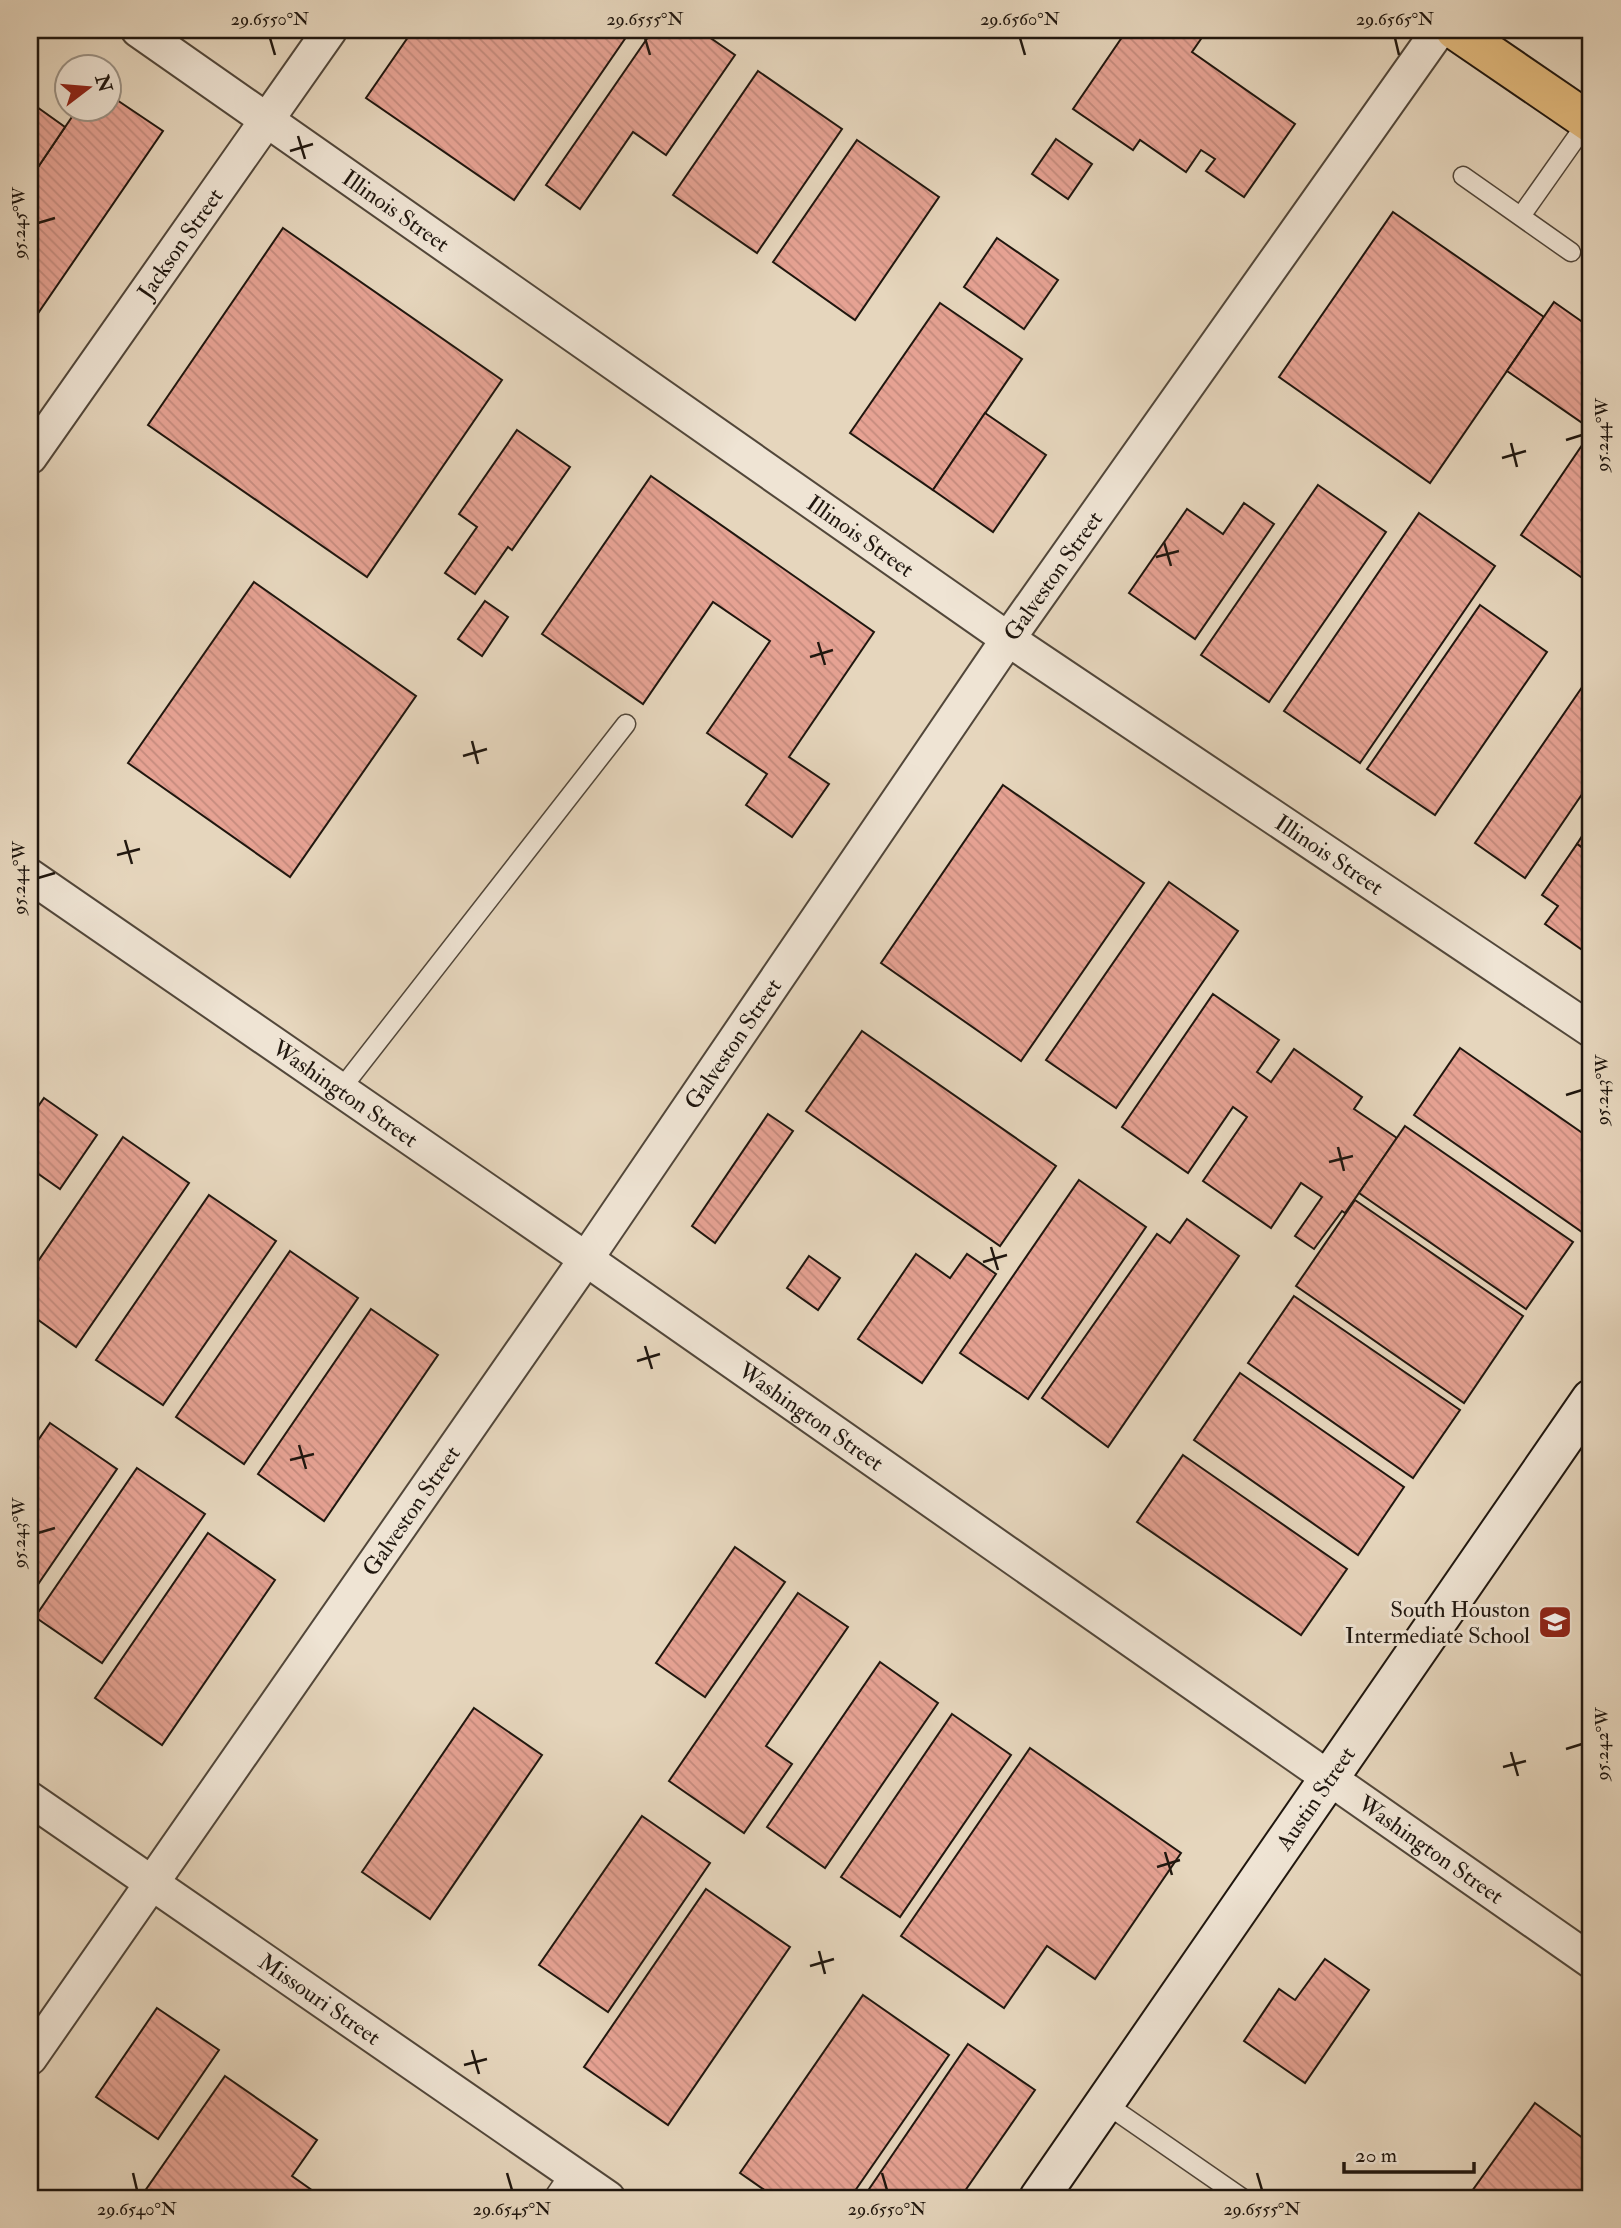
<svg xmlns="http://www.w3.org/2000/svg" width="1621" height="2228" font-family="'IM FELL Double Pica',serif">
	<defs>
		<pattern id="building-back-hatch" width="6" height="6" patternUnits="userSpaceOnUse" patternTransform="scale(1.75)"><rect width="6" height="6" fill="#e6a293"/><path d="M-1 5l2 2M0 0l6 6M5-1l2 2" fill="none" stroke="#c58b7e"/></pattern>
	</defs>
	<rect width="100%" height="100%" fill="#e6d6bd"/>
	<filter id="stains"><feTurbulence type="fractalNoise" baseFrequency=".00286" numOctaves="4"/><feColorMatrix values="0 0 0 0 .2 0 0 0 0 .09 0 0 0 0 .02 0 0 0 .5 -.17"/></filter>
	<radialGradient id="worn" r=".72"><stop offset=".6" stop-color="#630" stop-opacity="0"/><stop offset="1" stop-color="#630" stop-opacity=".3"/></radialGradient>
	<g fill="url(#building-back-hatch)" stroke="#20170f" stroke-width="2">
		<path d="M413 30H631L514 200 366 98Z"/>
		<path d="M653 30H699L735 55 666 155 633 132 580 209 546 185Z"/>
		<path d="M1127 30H1195L1203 36 1192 52 1295 124 1244 197 1206 171 1215 159 1201 150 1186 172 1140 140 1133 150 1073 109Z"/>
		<path d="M758 71 842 129 757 253 673 195Z"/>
		<path d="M108 94 163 131 30 325V179L78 108H108Z"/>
		<path d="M30 102 65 127 30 179Z"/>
		<path d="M1056 139 1092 164 1068 199 1032 174Z"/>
		<path d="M857 140 939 197 855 320 773 262Z"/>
		<path d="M1393 212 1544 317 1430 483 1279 377Z"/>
		<path d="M283 228 502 380 367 577 148 425Z"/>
		<path d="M997 238 1058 280 1024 329 964 287Z"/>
		<path d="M1554 302 1591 328V429L1507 371Z"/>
		<path d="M940 303 1022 359 933 490 850 433Z"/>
		<path d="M985 413 1046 455 993 532 933 490Z"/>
		<path d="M517 430 570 467 512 550 508 547 475 594 445 573 477 527 459 514Z"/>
		<path d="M1591 432V584L1521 535Z"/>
		<path d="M651 476 874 632 789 757 829 784 792 837 746 805 767 774 707 733 770 641 713 602 643 704 542 634Z"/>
		<path d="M1318 485 1386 532 1269 702 1201 655Z"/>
		<path d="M1244 503 1274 524 1195 639 1129 593 1187 509 1223 534Z"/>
		<path d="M1419 513 1495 566 1360 763 1284 711Z"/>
		<path d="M254 582 416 696 290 877 128 763Z"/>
		<path d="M485 601 508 617 482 656 458 639Z"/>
		<path d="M1480 605 1547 652 1435 815 1367 769Z"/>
		<path d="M1587 680 1591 682V781L1525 878 1475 843Z"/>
		<path d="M1003 785 1144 883 1021 1061 881 963Z"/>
		<path d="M1591 822V854L1577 844Z"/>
		<path d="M1577 844 1591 854V956L1545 924 1558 906 1542 895Z"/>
		<path d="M1169 882 1238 931 1116 1108 1046 1060Z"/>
		<path d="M1213 994 1279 1040 1257 1072 1271 1082 1294 1049 1362 1097 1354 1109 1397 1138 1345 1213 1342 1211 1314 1249 1295 1236 1322 1197 1301 1183 1271 1228 1203 1181 1247 1117 1233 1107 1188 1173 1122 1127Z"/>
		<path d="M862 1031 1056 1166 1000 1246 806 1111Z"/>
		<path d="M1460 1048 1591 1139V1219L1582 1232 1414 1115Z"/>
		<path d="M44 1098 97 1135 60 1189 30 1168V1118Z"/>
		<path d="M768 1114 793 1131 715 1243 692 1226Z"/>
		<path d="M1405 1126 1573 1242 1526 1309 1359 1193Z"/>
		<path d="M123 1137 189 1183 76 1347 30 1314V1273Z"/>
		<path d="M1079 1180 1146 1227 1028 1399 960 1353Z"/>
		<path d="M209 1195 276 1241 163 1405 96 1360Z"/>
		<path d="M1355 1200 1523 1316 1464 1403 1296 1286Z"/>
		<path d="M1187 1219 1239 1256 1108 1447 1042 1398 1157 1234 1170 1243Z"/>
		<path d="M290 1251 358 1298 244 1464 176 1417Z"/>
		<path d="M916 1254 950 1278 967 1254 996 1274 922 1383 858 1339Z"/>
		<path d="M809 1256 840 1278 818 1310 787 1288Z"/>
		<path d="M1294 1296 1460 1410 1413 1478 1248 1363Z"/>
		<path d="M371 1309 438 1355 324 1521 258 1474Z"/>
		<path d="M1240 1373 1404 1487 1358 1555 1194 1440Z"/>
		<path d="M50 1423 117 1469 30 1596V1452Z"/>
		<path d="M1183 1455 1347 1569 1301 1635 1137 1522Z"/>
		<path d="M137 1468 205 1514 102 1663 35 1617Z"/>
		<path d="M208 1533 275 1580 162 1745 95 1698Z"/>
		<path d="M735 1547 785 1582 705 1697 656 1663Z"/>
		<path d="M798 1593 848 1627 766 1746 792 1764 744 1833 669 1781Z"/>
		<path d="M880 1662 938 1703 825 1868 767 1827Z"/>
		<path d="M474 1708 542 1755 430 1919 362 1872Z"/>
		<path d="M952 1714 1011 1755 900 1917 841 1877Z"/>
		<path d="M1030 1748 1181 1853 1095 1979 1047 1946 1004 2008 901 1936Z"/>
		<path d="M642 1816 710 1863 608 2012 539 1965Z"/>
		<path d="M706 1889 790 1947 668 2125 584 2067Z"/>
		<path d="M1325 1959 1369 1990 1305 2083 1244 2041 1279 1989 1295 2000Z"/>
		<path d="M863 1995 949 2055 850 2198H776L740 2173Z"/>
		<path d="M157 2008 219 2050 158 2139 96 2097Z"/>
		<path d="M968 2044 1035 2090 960 2198H863Z"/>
		<path d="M225 2076 317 2140 292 2176 323 2198H140Z"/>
		<path d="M1535 2103 1591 2144V2193L1588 2198H1467Z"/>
	</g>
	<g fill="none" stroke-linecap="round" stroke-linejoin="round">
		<g stroke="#52473a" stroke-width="21">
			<g id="lane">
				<path d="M1463 176 1571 252"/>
				<path d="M1521 216 1588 121"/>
				<path d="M341 1089 626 724"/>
				<path d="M1106 2104 1242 2198"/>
				<path d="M553 2198 570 2173"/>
			</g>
		</g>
		<g stroke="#52473a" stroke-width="37">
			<g id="street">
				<path id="s1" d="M138 30 1008 639 1591 1030"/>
				<path id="s2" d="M30 457 330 30"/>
				<path id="s3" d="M30 876 586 1259 1591 1961"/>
				<path id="s4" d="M30 1799 608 2198"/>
				<path id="s5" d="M30 2058 586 1259 1008 639 1439 30"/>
			</g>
		</g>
		<g stroke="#20170f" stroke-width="42">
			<g id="secondary">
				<path id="s6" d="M1039 2198 1591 1399"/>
			</g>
		</g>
		<g stroke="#20170f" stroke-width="42">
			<path id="primary" d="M1455 30 1591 123"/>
		</g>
		<use href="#lane" stroke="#efe4d4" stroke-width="18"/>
		<use href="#street" stroke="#efe4d4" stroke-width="33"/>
		<use href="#secondary" stroke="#efe4d4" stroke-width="38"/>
		<use href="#primary" stroke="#e3bb7e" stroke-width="38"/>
	</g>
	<path fill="none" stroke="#20170f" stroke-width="2.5" d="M270 38 275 55M645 38 650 55M1020 38 1025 55M1395 38 1399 55M298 136 305 159M290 151 313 144M38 223 55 218M1566 440 1582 435M1511 443 1517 467M1502 458 1526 451M1164 542 1171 566M1156 557 1179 551M818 642 825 665M810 657 833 650M472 741 478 764M463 756 487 749M125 840 132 864M117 855 140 849M38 878 55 873M1566 1095 1582 1090M1338 1147 1344 1171M1329 1162 1353 1156M991 1247 998 1270M983 1262 1007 1255M645 1346 652 1369M637 1361 660 1354M299 1445 306 1469M290 1460 314 1454M38 1533 55 1528M1566 1749 1582 1744M1511 1752 1518 1776M1503 1767 1526 1761M1165 1852 1172 1875M1157 1867 1180 1860M819 1951 825 1974M810 1966 834 1959M472 2050 479 2074M464 2065 487 2059M133 2173 137 2190M507 2173 512 2190M882 2173 887 2190M1257 2173 1262 2190"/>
	<defs>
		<g id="school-square" transform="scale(1.75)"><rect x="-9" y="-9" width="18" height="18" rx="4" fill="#8f2418" stroke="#efe4d4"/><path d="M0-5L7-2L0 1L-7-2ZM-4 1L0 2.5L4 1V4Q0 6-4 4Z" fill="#fff"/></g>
	</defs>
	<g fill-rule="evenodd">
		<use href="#school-square" x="1555" y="1622"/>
	</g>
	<g text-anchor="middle" stroke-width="6" stroke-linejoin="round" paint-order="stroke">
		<g font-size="23" fill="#20170f" stroke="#efe4d4">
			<text dy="8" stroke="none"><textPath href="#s1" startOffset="315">Illinois Street</textPath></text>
			<text dy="8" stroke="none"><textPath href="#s2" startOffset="261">Jackson Street</textPath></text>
			<text dy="8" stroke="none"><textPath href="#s1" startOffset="882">Illinois Street</textPath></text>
			<text dy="8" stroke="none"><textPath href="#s5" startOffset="1801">Galveston Street</textPath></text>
			<text dy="8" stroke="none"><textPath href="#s1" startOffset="1449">Illinois Street</textPath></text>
			<text dy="8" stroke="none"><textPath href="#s5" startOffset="1234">Galveston Street</textPath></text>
			<text dy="8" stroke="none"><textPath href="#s3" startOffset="383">Washington Street</textPath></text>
			<text dy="8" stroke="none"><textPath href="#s3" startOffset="950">Washington Street</textPath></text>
			<text dy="8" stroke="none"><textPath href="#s5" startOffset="667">Galveston Street</textPath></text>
			<text dy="8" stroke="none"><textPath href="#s6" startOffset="486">Austin Street</textPath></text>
			<text dy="8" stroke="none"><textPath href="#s3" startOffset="1706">Washington Street</textPath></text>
			<text dy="8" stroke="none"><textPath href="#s4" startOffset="352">Missouri Street</textPath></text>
		</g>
		<g font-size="23" fill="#20170f" stroke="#efe4d4" text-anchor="end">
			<text x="1530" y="1617">South Houston<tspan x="1530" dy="26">Intermediate School</tspan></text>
		</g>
	</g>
	<rect width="1621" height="2228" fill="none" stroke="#e6d6bd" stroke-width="77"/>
	<g transform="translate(88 88) rotate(74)"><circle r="33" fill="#efe4d4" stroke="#9c9285" stroke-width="2"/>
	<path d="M0-5L12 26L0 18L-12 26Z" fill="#8f2418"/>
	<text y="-10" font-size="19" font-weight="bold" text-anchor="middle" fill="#20170f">N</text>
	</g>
	<path d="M1344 2162v10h130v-10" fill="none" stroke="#20170f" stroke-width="3.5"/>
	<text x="1355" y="2162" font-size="21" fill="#20170f" stroke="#efe4d4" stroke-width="5" paint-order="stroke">20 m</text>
	<rect x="38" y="38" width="1544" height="2152" fill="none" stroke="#20170f" stroke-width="2.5"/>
	<g font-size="18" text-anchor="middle" fill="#20170f">
		<text x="270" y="25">29.6550°N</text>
		<text x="645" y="25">29.6555°N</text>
		<text x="1020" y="25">29.6560°N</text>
		<text x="1395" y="25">29.6565°N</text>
		<text transform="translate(19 223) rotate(-90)" y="6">95.245°W</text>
		<text transform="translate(1602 435) rotate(-90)" y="6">95.244°W</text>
		<text transform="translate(19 878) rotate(-90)" y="6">95.244°W</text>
		<text transform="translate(1602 1090) rotate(-90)" y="6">95.243°W</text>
		<text transform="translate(19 1533) rotate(-90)" y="6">95.243°W</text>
		<text transform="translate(1602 1744) rotate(-90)" y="6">95.242°W</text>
		<text x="137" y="2215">29.6540°N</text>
		<text x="512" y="2215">29.6545°N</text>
		<text x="887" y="2215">29.6550°N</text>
		<text x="1262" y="2215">29.6555°N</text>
	</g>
	<rect width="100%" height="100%" filter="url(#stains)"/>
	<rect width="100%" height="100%" fill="url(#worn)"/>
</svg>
